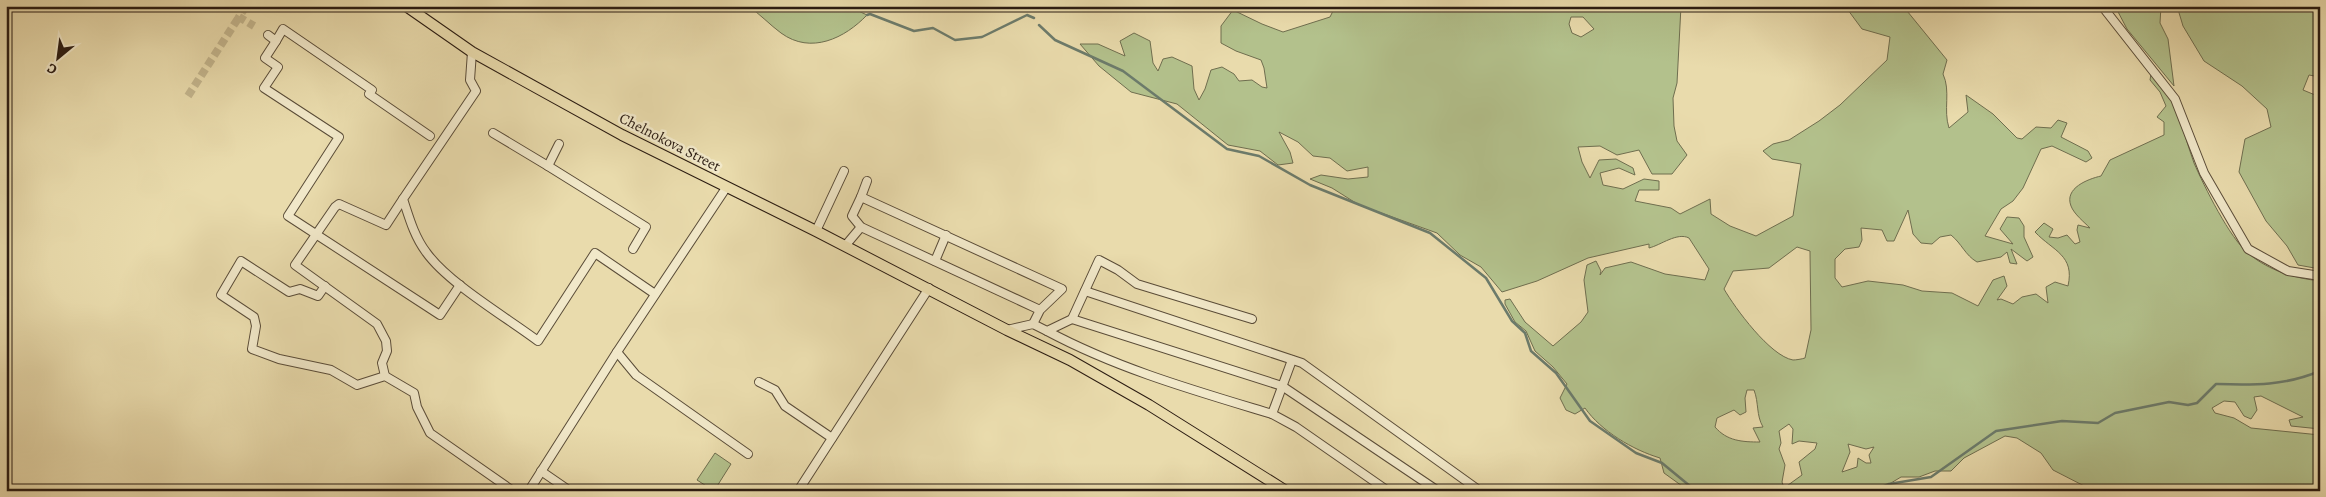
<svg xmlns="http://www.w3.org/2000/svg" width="2326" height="497" font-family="Alegreya,serif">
	<rect width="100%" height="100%" fill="#e9dbac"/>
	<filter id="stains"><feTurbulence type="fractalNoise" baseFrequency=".004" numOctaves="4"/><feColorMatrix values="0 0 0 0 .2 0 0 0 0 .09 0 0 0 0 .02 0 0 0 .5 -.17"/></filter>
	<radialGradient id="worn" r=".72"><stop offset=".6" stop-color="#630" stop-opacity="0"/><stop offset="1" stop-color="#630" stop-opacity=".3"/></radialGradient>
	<g fill="#b3c18c" stroke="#6f6e4f" fill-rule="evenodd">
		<path d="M748 6H848L867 15C845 38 811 55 781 33 770 25 760 14 748 6Z"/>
		<path d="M1329 6H1681L1677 83 1673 98 1674 126 1677 141 1687 155 1672 174H1652L1639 150 1617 155 1600 146 1578 147 1582 162 1590 178 1599 160 1616 159 1633 168 1635 175 1619 168 1600 173 1603 185 1623 189 1644 179 1659 181V190H1639L1635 201 1671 208 1680 214 1710 199 1711 214 1730 226 1756 236 1793 216 1801 164 1772 159 1763 151 1773 144 1789 140 1819 121 1840 105 1887 60 1890 37 1862 29 1845 6H1903L1947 60 1943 74C1951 91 1943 110 1949 128L1968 112 1966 95 1993 114 2017 138 2022 139 2036 127 2051 128 2058 120 2067 123 2061 137 2088 151 2092 158 2086 162 2052 146 2041 149 2023 188 2013 201 2001 209 1985 236 2013 244 2000 229 2007 217 2019 218 2024 226V237L2033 257 2027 261 2011 249 2017 264 2010 263 2007 252 2001 257 1977 262C1965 255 1962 244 1951 235L1940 237 1932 244 1921 243 1913 234 1908 210 1894 241H1887L1882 230 1861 228 1862 240 1859 247 1845 249 1835 259V278L1842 287 1868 281 1903 285 1922 291 1952 293 1978 306 1993 280 2004 276 2007 286 1997 300 2001 299 2013 304 2022 297 2036 294 2048 303 2046 287 2055 282 2068 286C2075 255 2053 251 2035 232L2044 223 2053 229 2049 237 2058 238 2067 235 2075 244 2080 242 2077 230 2078 225 2090 228C2084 222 2074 214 2071 206 2064 188 2088 179 2101 176L2110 160 2164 135V122L2157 117 2166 106 2160 92 2150 80 2151 74C2159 84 2169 94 2174 105 2182 123 2187 144 2194 163 2204 186 2230 239 2249 254 2270 271 2294 278 2320 281V429L2291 426 2289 420 2303 417 2261 396 2254 397 2257 410 2251 419 2244 416 2235 402 2224 401 2212 408 2215 413 2234 418 2251 428 2320 435V491H2094L2053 470 2041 453 2017 438 2005 436 1964 458 1951 471H1935L1919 477H1901L1881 489 1689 491 1664 473 1660 458C1633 450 1601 431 1585 408L1575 414 1566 410 1560 398 1567 384 1553 367 1535 351 1526 331 1515 322 1505 304V300L1510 299 1525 322 1553 346 1581 322 1588 312 1584 280 1587 265 1596 261 1601 271 1600 275 1605 268 1631 262 1665 274 1705 280 1709 269 1689 238C1677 232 1661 245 1649 248V244L1588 258 1537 281 1502 292 1481 267 1460 255 1437 233 1359 205 1332 188 1310 179 1321 175 1348 179 1368 177V167L1347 171 1330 158 1313 156 1298 142 1279 132 1290 152 1293 163 1278 165 1260 151 1228 145 1177 104 1131 92 1099 66 1080 44H1098L1125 56 1120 41 1134 33 1150 41 1153 63 1158 71 1163 59 1172 57 1192 66 1194 89 1199 100 1205 89 1211 70 1222 67 1234 74 1239 81 1252 80 1262 87 1267 88 1264 68 1261 60 1236 51 1221 43V26L1233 10 1262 24 1283 32 1330 17 1334 9ZM1571 17H1583L1594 29 1581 37 1572 33 1569 24ZM1797 247 1810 251 1811 330 1805 358C1802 359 1796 360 1793 360 1770 356 1735 308 1724 289L1733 271 1769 268ZM1747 390H1754C1759 403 1756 415 1763 427L1753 428 1760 442C1742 442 1727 441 1715 427L1717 418 1734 410 1740 415 1746 412 1745 398ZM1789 424 1793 429 1792 444 1799 441 1817 443 1815 449 1799 462 1802 475 1784 488 1782 482 1785 465 1779 449 1781 443 1779 431ZM1848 444 1866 449 1874 447 1869 455 1871 463H1866L1858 458 1857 467 1842 472 1850 452Z"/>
		<path d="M2115 6H2161L2160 23 2168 39 2174 86 2127 29Z"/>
		<path d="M2177 6H2320V77L2309 75 2303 90 2320 97V125L2315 129 2320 144V269L2298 265 2287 246 2266 221 2239 172 2245 139 2271 127 2267 109 2242 86 2204 61 2183 26Z"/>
		<path d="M715 453 731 464 714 491 697 480Z"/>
	</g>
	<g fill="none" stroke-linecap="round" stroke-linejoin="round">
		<g stroke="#6c7b6b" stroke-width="2.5">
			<path d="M867 15 870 14 914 31 933 28 955 40 982 37 1027 15 1034 18"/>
			<path d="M1039 25 1055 40 1123 71 1227 149 1259 156 1310 185 1430 233 1486 278 1512 321 1525 333 1531 351 1556 373 1590 421 1636 453 1662 463 1696 491"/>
			<path d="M1872 491 1889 484 1931 477 1996 431 2062 421 2098 423 2115 413 2169 402 2188 405 2197 403 2216 384C2254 385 2284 386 2320 371"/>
		</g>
		<g stroke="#c3b58d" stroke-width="8" stroke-dasharray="8 4" stroke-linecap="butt">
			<path d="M246 6 239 17 254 26"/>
			<path d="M188 96 239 17"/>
		</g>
		<g stroke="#5a4c38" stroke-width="10">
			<g id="minor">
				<path d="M2102 6 2175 99 2204 173 2248 249 2288 271 2320 276"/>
				<path d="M268 35 276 41 265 58 278 67 264 88 339 137 288 216 440 315 460 285"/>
				<path d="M276 41 283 29 372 90 369 94 430 136"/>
				<path d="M472 52 470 80 476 91 403 199C409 217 414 236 426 252 448 283 506 317 538 341L595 253 655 294"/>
				<path d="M493 133 548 166"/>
				<path d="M559 144 548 166 646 227 633 249"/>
				<path d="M861 197 867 181"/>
				<path d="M816 231 844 171"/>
				<path d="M845 246 861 227"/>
				<path d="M935 261 946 235"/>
				<path d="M325 286 318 296 300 289 289 292 241 261 221 295 254 317 256 326 252 349 279 359 331 370 357 385 385 376 414 393 417 407 430 433 513 491"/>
				<path d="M1085 291 1302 363 1480 491"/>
				<path d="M1072 319 1282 386 1438 491"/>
				<path d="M1033 324 1040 310 1062 289 861 197 852 216 861 227 1040 310"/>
				<path d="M1007 330 1033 324 1047 331 1072 319 1099 260 1118 270 1137 284 1252 319"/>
				<path d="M1047 331C1118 369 1196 391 1272 414L1292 360"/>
				<path d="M617 352 636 375 748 454"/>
				<path d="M385 376 382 363 387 351 386 341 377 324 295 265 335 207 339 204 386 225 403 199"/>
				<path d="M759 382 775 390 785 406 832 438"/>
				<path d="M1272 414 1296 427 1388 491"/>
				<path d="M541 471 570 491"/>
				<path d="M526 491 530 489 617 352 726 188"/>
				<path d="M700 491H702"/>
				<path d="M798 491 929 288"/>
			</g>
		</g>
		<g stroke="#2b1c12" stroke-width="12">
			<path id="major" d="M406 6 472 52 622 135 816 231 1007 330 1070 360 1149 405 1286 491"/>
		</g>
		<use href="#minor" stroke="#f1e8c9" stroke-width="8"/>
		<use href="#major" stroke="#e9dbac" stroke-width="10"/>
	</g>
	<g text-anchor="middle" stroke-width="5" stroke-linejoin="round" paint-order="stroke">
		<g font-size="15" fill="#2b1c12" stroke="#f1e8c9">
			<text transform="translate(670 142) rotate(27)" y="5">Chelnokova Street</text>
		</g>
	</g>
	<rect width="2326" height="497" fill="none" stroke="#e9dbac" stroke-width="25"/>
	<rect x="8" y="8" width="2311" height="482" fill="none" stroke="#2b1c12" stroke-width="2.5"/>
	<rect x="12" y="12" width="2301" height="472" fill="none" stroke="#2b1c12"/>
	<g transform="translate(58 58) rotate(209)" stroke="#f1e8c9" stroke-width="4" paint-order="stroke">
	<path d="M0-4L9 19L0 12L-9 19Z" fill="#2b1c12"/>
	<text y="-8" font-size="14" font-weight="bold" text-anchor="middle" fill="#2b1c12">С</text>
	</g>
	<rect width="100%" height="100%" filter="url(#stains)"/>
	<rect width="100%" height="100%" fill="url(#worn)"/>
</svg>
